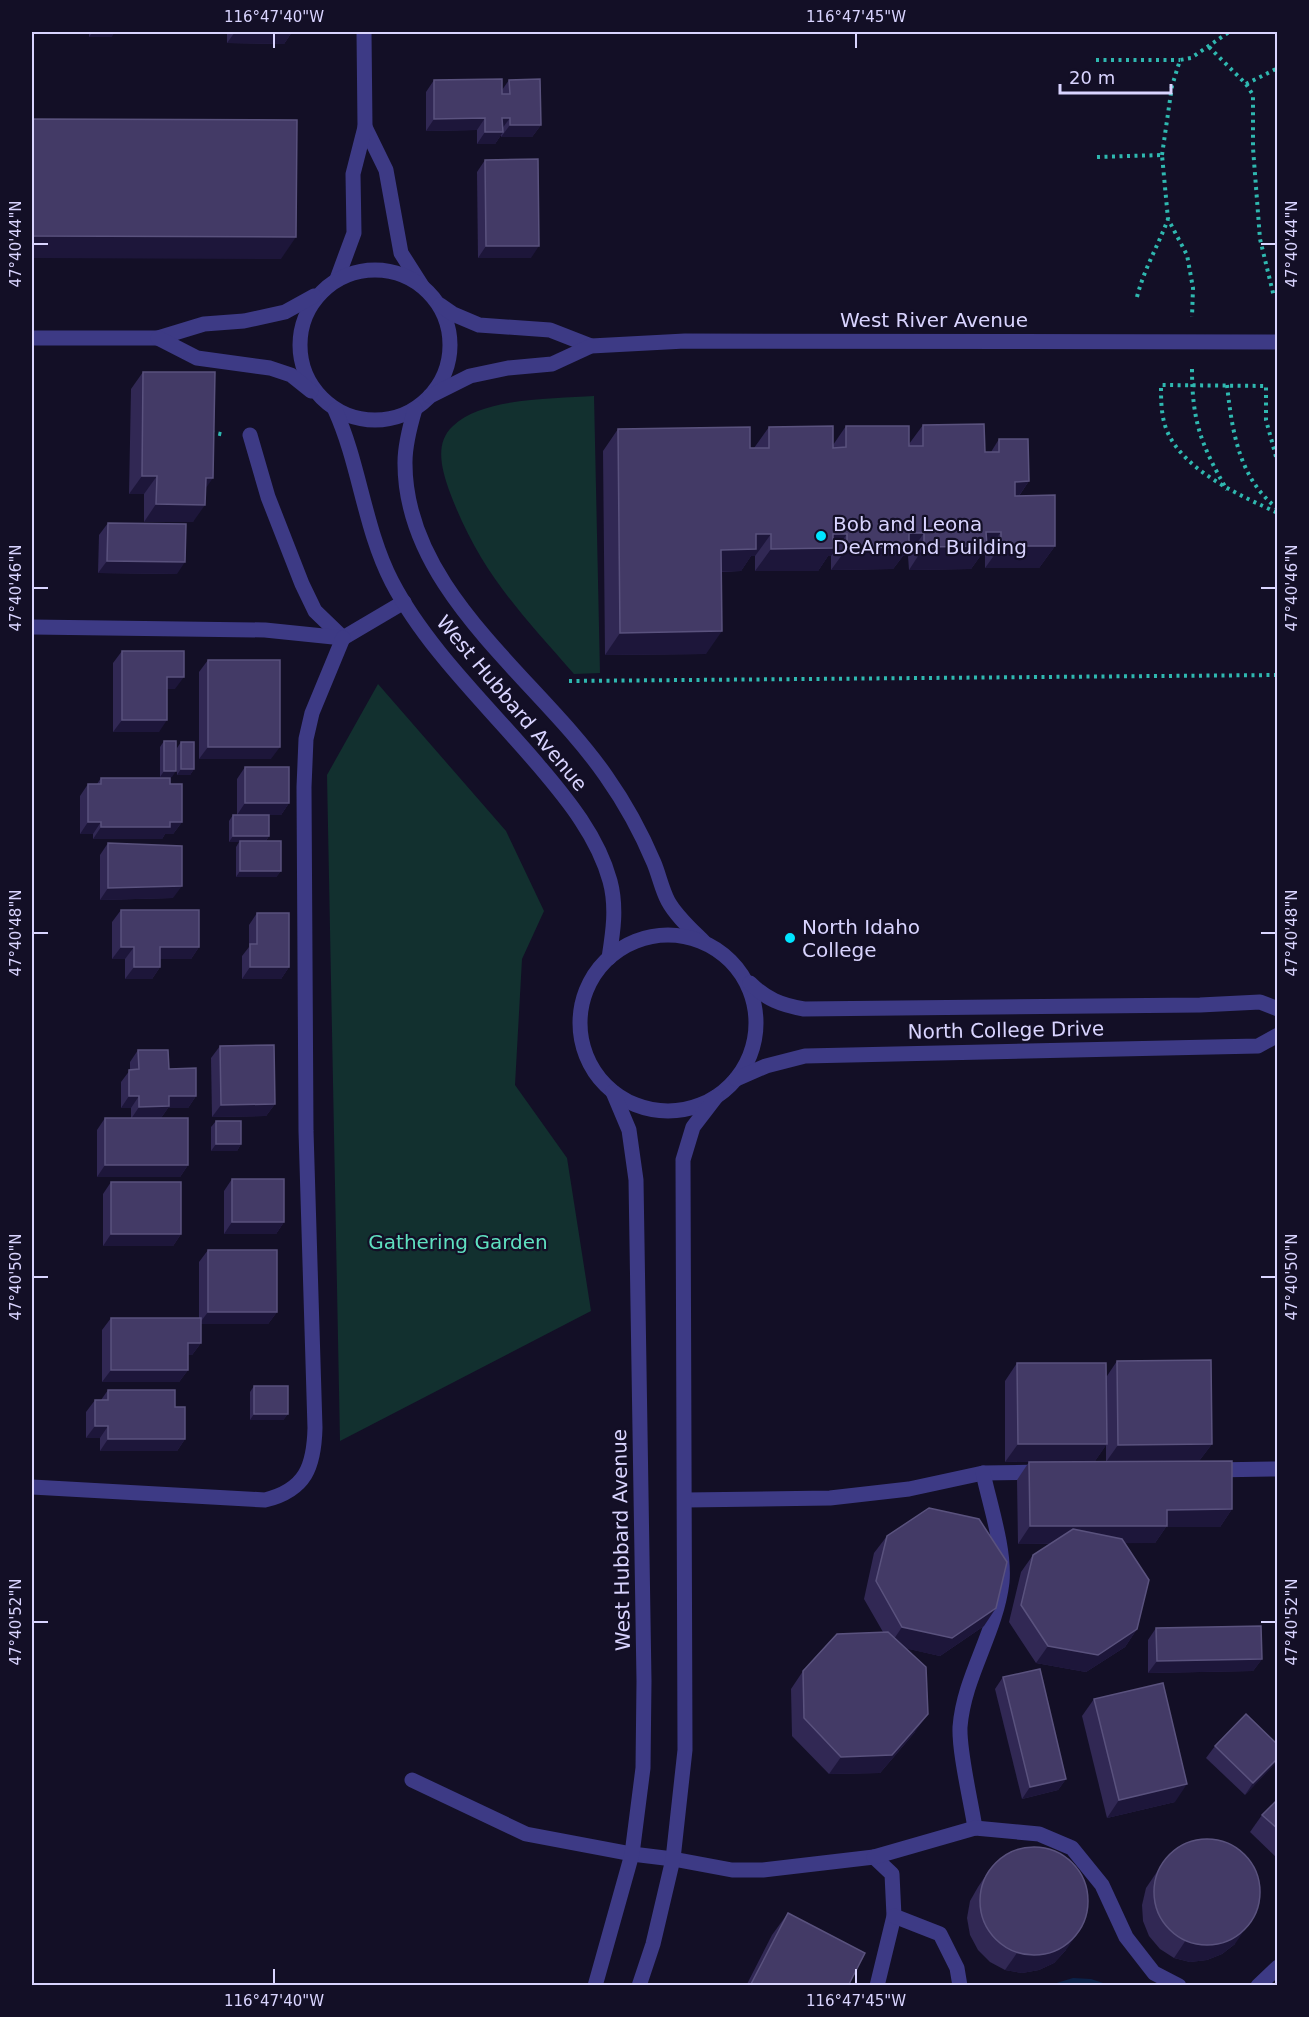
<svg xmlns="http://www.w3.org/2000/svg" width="1309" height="2017" font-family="'DejaVu Sans',sans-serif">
	<rect width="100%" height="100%" fill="#130f26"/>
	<g fill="#12302f">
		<path d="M594 396 600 673 574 674C519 611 479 571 449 490 442 470 434 443 453 426 483 397 554 399 594 396Z"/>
		<path d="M378 684 506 831 544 911 522 959 515 1085 567 1158 591 1311 340 1441 327 775Z"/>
	</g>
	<path fill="#0c2248" d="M1073 1978 1091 1979 1109 1985H1050Z"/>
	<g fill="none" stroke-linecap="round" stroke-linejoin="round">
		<g stroke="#2fb8b0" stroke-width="4" stroke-dasharray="3 4.5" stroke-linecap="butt">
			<path d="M1209 47 1246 84 1253 95V148L1260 239 1274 297"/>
			<path d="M1096 60H1180"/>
			<path d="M1246 84 1278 68"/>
			<path d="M1162 155 1172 86 1180 60 1191 58 1229 32"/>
			<path d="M1097 157 1162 155 1168 219 1187 255 1193 288 1192 317"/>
			<path d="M1137 297C1144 269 1158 246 1168 219"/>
			<path d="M1192 369C1192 421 1201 445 1227 490"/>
			<path d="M1227 385C1232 431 1239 479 1278 509"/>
			<path d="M211 432 225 435"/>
			<path d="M1278 464 1266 420V386L1161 385C1161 401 1161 416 1167 431 1184 471 1241 496 1278 513"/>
			<path d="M569 681 1278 675"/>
		</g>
		<g stroke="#3d3a85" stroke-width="15">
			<path d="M250 435 268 497 302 584 315 611 343 638"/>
			<path d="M32 627 265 630 343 638 404 602"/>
			<path d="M1212 1470 1278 1469"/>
			<path d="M32 1487 265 1500C306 1490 314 1466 315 1428L306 1131 304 787 306 739 312 713 343 638"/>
			<path d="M685 1500 830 1498 909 1489 983 1473 1041 1472"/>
			<path d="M412 1780 526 1834 632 1854 673 1859 732 1870H763L874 1857 892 1874 894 1916 877 1986"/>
			<path d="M975 1828C971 1801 959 1753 960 1727 964 1676 996 1633 1002 1582 1005 1550 990 1505 983 1473"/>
			<path d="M874 1857 975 1828 1039 1834 1072 1848 1102 1885 1126 1937 1154 1973 1179 1986"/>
			<path d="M894 1916 940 1934 957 1968 960 1986"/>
			<path d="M1258 1986 1278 1967"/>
		</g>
		<g stroke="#3d3a85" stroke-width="15">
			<path d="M365 127 386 170 401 253 422 286"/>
			<path d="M337 279 354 233 353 174 365 127 364 32"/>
		</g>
		<g stroke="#3d3a85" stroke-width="15">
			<circle cx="375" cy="345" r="75"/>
			<path d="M440 305 453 314 479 325 550 330 591 346"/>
			<path d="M32 338H158L204 324 244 321 285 312 314 296"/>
			<path d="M158 338 197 358 270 368 291 375 311 391"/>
			<path d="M430 396 470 376 508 368 552 364 591 346 685 341 1278 342"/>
			<path d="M415 409C410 426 405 444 405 462 404 591 539 679 606 776 625 803 641 832 654 863 659 875 662 890 668 901 676 916 692 930 704 942"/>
			<path d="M335 410C360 465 364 528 392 582 427 649 490 708 539 766 568 800 598 837 610 881 617 907 613 932 609 958"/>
			<circle cx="668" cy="1023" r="88"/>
			<path d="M750 983C766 999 781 1005 804 1009L1200 1005 1260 1002 1278 1009"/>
			<path d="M736 1079 766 1066 805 1056 1258 1046 1278 1035"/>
			<path d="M595 1986 632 1854 643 1768 644 1681 636 1180 629 1130 613 1092"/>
			<path d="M639 1986 653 1944 673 1859 685 1750 683 1160 693 1127 716 1097"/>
		</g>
	</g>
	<g fill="#312854">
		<path d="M89 32H115L111 37H89Z"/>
		<path d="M227 32H292L284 44 227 43Z"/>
		<path d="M434 80 502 90 509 80 541 125 532 137H501V135L495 144H477V130L426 131V92Z"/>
		<path d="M485 160 531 258H478L477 172Z"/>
		<path d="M143 372 205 489 193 522H144V494H129L131 389Z"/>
		<path d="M923 425 985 452H991L999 439 1029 481 1019 496 1055 546 1039 568H985V555H981L971 569 909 570 908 556H903L893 569 831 570V556H828L818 571H755V556H751L741 571 721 572 706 654 605 655 603 451 618 429 754 448 769 427 833 445 846 426 909 444Z"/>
		<path d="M108 523 177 574 98 573 99 535Z"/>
		<path d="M122 651 175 689H167L159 732H113V663Z"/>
		<path d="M208 660 271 759H199V672Z"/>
		<path d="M164 741 172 777H160V747Z"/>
		<path d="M181 742 194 769 190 775H177V748Z"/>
		<path d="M245 767 289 803 281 815H237V779Z"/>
		<path d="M101 778 170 784 182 822 173 834H165L162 839H93V834H80V796L88 784H97Z"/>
		<path d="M233 815 269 836 266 841 281 871 276 877H236V847L239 842H229V821Z"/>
		<path d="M108 843 173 898 100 900V855Z"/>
		<path d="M121 910 199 947 191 959H160V967L152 979H125V959H112V922Z"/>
		<path d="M257 913 289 967 281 979H242V956L249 947V925Z"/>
		<path d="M220 1046 275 1104 266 1116 212 1117 211 1058Z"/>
		<path d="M138 1050 169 1069 196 1096 188 1108H168L161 1118 188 1165 180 1177H97V1130L105 1118H131V1108H121V1082L130 1070V1062Z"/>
		<path d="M216 1121 241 1144 237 1151H211V1127Z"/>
		<path d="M232 1179 284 1222 276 1234H224V1191Z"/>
		<path d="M111 1182 181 1234 173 1246H103V1194Z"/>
		<path d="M208 1250 277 1312 268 1324H201V1343L192 1355H188V1370L179 1382H102V1330L111 1318H199V1262Z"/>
		<path d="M1117 1361 1212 1444 1199 1461 1232 1509 1220 1527H1166L1155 1543H1125L1137 1629 1125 1647 1086 1672 1036 1663 1009 1622 1021 1572 1033 1555 1051 1544H1018L1017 1480 1029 1462H1106V1445L1095 1461 1005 1462V1381L1017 1363 1107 1376Z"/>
		<path d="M254 1386 288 1414 283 1420H250V1392Z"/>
		<path d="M108 1390 175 1407 185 1439 177 1451H100V1438H86V1412L95 1400H101Z"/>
		<path d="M887 1536 984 1626 940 1656 905 1648 915 1732 880 1773 829 1774 792 1736 791 1689 803 1671 883 1632 864 1599 874 1553Z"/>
		<path d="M1156 1628 1262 1659 1253 1671 1148 1673V1640Z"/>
		<path d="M1003 1677 1066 1779 1058 1790 1022 1799 995 1689Z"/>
		<path d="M1094 1699 1175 1802 1107 1818 1082 1716Z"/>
		<path d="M1278 1745V1760L1245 1795 1206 1758 1215 1746Z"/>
		<path d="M1278 1799V1859L1250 1832 1262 1815Z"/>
		<path d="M1167 1857 1235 1944 1222 1954 1207 1960 1190 1962 1174 1958 1160 1949 1149 1936 1143 1921 1142 1905 1146 1888Z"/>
		<path d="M990 1869 1066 1950 1054 1963 1039 1970 1022 1973 1005 1970 990 1962 978 1950 970 1935 967 1918 970 1901 978 1887Z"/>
		<path d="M788 1913 848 1986H746L772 1935Z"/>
	</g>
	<g fill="#1d163a">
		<path d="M32 32H78L77 33H32Z"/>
		<path d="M93 32H115L111 37H89Z"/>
		<path d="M235 32H292L284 44 227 43Z"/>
		<path d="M485 118 477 130 426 131 434 119Z"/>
		<path d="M502 118H510L501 130Z"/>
		<path d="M510 125H541L532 137H501Z"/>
		<path d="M485 132H503L495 144H477Z"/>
		<path d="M32 236 296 237 281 259 32 258Z"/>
		<path d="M486 246H539L531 258H478Z"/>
		<path d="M142 476H157L144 494H129Z"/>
		<path d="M206 478H213L201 495Z"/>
		<path d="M1029 481 1013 504 1015 482Z"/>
		<path d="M156 504 205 505 193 522H144Z"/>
		<path d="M986 532H1001L985 555H981L971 569 909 570 924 547Z"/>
		<path d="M909 533H924L908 556H903L893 569 831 570 847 548Z"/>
		<path d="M756 534H771L755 556H751L741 571 705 572 721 550Z"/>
		<path d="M833 534H847L831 556H828L818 571H755L771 549Z"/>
		<path d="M1001 546H1055L1039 568H985Z"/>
		<path d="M107 561 185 562 177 574 98 573Z"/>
		<path d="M722 631 706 654 605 655 620 633Z"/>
		<path d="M167 677H184L175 689H159Z"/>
		<path d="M122 720H167L159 732H113Z"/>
		<path d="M208 747H280L271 759H199Z"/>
		<path d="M181 769H194L190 775H177Z"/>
		<path d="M164 771H176L172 777H160Z"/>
		<path d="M245 803H289L281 815H237Z"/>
		<path d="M88 822H101L93 834H80Z"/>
		<path d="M170 822H182L173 834H165L162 839H93L101 827Z"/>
		<path d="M233 836H269L265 842 240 841 239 842H229Z"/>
		<path d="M240 871H281L276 877H236Z"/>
		<path d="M182 886 173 898 100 900 108 888Z"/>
		<path d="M121 947H134L125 959H112Z"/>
		<path d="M160 947H199L191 959H152Z"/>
		<path d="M134 967H160L152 979H125Z"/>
		<path d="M250 967H289L281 979H242Z"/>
		<path d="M129 1096H139L131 1108H121Z"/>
		<path d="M169 1096H196L188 1108H168L161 1118 131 1119 139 1107Z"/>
		<path d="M275 1104 266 1116 212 1117 221 1105Z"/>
		<path d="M216 1144H241L237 1151H211Z"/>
		<path d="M105 1165H188L180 1177H97Z"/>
		<path d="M232 1222H284L276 1234H224Z"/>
		<path d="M111 1234H181L173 1246H103Z"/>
		<path d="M208 1312H277L268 1324H199Z"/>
		<path d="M188 1343H201L192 1355H179Z"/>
		<path d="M111 1370H188L179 1382H102Z"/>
		<path d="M254 1414H288L283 1420H250Z"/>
		<path d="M95 1426H108L100 1438H86Z"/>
		<path d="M108 1439H185L177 1451H100Z"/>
		<path d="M1018 1444H1107L1095 1461 1005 1462Z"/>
		<path d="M1212 1444 1199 1461 1106 1462 1118 1445Z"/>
		<path d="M1232 1509 1220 1527H1166L1155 1543 1018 1544 1030 1526 1167 1510Z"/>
		<path d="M996 1608 984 1626 940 1656 890 1645 902 1627Z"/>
		<path d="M1137 1629 1125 1647 1086 1672 1036 1663 1048 1646Z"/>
		<path d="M1262 1659 1253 1671 1148 1673 1157 1661Z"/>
		<path d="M928 1714 915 1732 880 1773 829 1774 841 1757Z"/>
		<path d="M1278 1758V1760L1276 1763 1245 1795 1253 1783Z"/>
		<path d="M1066 1779 1058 1790 1022 1799 1030 1787Z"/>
		<path d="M1187 1784 1175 1802 1107 1818 1119 1800Z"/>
		<path d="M1247 1926 1235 1944 1222 1954 1207 1960 1190 1962 1174 1958 1186 1940Z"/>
		<path d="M1078 1933 1066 1950 1054 1963 1039 1970 1022 1973 1005 1970 1017 1953Z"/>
	</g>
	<g fill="#433a66" stroke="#5a527e" stroke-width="1.5">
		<path d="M502 79V94H510L509 80 540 79 541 125H510V118H502L503 132H485V118L434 119V80Z"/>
		<path d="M32 119 297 120 296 237 32 236Z"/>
		<path d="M538 159 539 246H486L485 160Z"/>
		<path d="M143 372H215L213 478H206L205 505 156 504 157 476H142Z"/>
		<path d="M984 424 985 452H999V439H1028L1029 481 1015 482V496L1055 495V546H1001V532H986L987 546 924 547V533H909V547L847 548V534H833V548L771 549V534H756V549L721 550 722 631 620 633 618 429 750 427V448H769V427L833 426V448L846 447V426H909V446H923V425Z"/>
		<path d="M108 523 186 524 185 562 107 561Z"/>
		<path d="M122 651H184V677H167V720H122Z"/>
		<rect x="208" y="660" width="72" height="87"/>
		<rect x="164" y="741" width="12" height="30"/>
		<rect x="181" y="742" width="13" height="27"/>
		<rect x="245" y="767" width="44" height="36"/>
		<path d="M101 778H170V784H182V822H170V827H101V822H88V784H101Z"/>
		<rect x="233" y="815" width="36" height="21"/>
		<rect x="240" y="841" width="41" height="30"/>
		<path d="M108 843 182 846V886L108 888Z"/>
		<path d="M121 910H199V947H160V967H134V947H121Z"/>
		<path d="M257 913H289V967H250V944H257Z"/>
		<path d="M274 1045 275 1104 221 1105 220 1046Z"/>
		<path d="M138 1050H168L169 1069 196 1068V1096H169V1106L139 1107V1096H129V1070L139 1069Z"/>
		<rect x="105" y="1118" width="83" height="47"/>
		<rect x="216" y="1121" width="25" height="23"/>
		<rect x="232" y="1179" width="52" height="43"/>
		<rect x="111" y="1182" width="70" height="52"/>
		<rect x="208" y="1250" width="69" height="62"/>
		<path d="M111 1318H201V1343H188V1370H111Z"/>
		<path d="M1211 1360 1212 1444 1118 1445 1117 1361Z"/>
		<path d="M1017 1363H1106L1107 1444H1018Z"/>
		<rect x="254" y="1386" width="34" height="28"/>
		<path d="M108 1390H175V1407H185V1439H108V1426H95V1400H108Z"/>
		<path d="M1232 1461V1509L1167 1510V1526H1030L1029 1462Z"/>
		<path d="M929 1508 979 1519 1007 1562 996 1608 952 1638 902 1627 876 1581 887 1536Z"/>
		<path d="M1073 1529 1122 1539 1149 1580 1137 1629 1098 1655 1048 1646 1021 1605 1033 1555Z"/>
		<path d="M1261 1626 1262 1659 1157 1661 1156 1628Z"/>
		<path d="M888 1632 926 1667 928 1714 892 1755 841 1757 804 1718 803 1671 837 1634Z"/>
		<path d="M1040 1669 1066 1779 1030 1787 1003 1677Z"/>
		<path d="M1163 1683 1187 1784 1119 1800 1094 1699Z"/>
		<path d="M1246 1714 1278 1745V1758L1253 1783 1215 1746Z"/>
		<path d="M1278 1799V1829L1262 1815Z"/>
		<circle cx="1207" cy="1892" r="53"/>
		<circle cx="1034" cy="1901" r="54"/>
		<path d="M788 1913 865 1953 848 1986H750Z"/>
	</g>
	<path fill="none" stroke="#d9d4ff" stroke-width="2" d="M274 33V48M856 33V48M33 244H48M1261 244H1276M33 588H48M1261 588H1276M33 933H48M1261 933H1276M33 1277H48M1261 1277H1276M33 1622H48M1261 1622H1276M274 1969V1984M856 1969V1984"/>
	<g fill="#00e5ff" stroke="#130f26" stroke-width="2">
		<circle cx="821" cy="536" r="6"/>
		<circle cx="790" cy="938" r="6"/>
	</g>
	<g text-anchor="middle" stroke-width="4.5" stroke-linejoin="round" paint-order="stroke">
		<g font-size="20" fill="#d9d4ff" stroke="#130f26">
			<text x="934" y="327">West River Avenue</text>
			<text transform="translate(512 703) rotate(50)" y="7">West Hubbard Avenue</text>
			<text transform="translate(1006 1030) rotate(-1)" y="7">North College Drive</text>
			<text transform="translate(621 1540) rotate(-91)" y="7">West Hubbard Avenue</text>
		</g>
		<g font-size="20" fill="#d9d4ff" stroke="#130f26" text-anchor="start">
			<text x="833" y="531">Bob and Leona<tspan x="833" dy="23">DeArmond Building</tspan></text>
			<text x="802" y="934">North Idaho<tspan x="802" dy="23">College</tspan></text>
		</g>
		<g font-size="20" fill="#5fe0c0" stroke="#130f26">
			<text x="458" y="1249">Gathering Garden</text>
		</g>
	</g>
	<rect width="1309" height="2017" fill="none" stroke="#130f26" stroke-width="66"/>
	<path d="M1060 84v9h111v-9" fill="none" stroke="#d9d4ff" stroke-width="3"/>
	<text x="1069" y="84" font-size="18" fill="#d9d4ff" stroke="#130f26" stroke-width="4.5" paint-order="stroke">20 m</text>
	<rect x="33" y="33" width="1243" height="1951" fill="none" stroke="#d9d4ff" stroke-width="2"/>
	<g font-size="15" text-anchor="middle" fill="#d9d4ff">
		<text x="274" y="22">116°47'40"W</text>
		<text x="856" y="22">116°47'45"W</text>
		<text transform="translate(1292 244) rotate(-90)" y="5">47°40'44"N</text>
		<text transform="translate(16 244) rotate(-90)" y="5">47°40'44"N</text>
		<text transform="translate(1292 588) rotate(-90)" y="5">47°40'46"N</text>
		<text transform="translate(16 588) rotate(-90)" y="5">47°40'46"N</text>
		<text transform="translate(16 933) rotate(-90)" y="5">47°40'48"N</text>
		<text transform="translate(1292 933) rotate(-90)" y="5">47°40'48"N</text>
		<text transform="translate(16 1277) rotate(-90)" y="5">47°40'50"N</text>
		<text transform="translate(1292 1277) rotate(-90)" y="5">47°40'50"N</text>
		<text transform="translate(16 1622) rotate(-90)" y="5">47°40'52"N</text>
		<text transform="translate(1292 1622) rotate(-90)" y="5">47°40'52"N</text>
		<text x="274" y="2006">116°47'40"W</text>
		<text x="856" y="2006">116°47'45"W</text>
	</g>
</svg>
